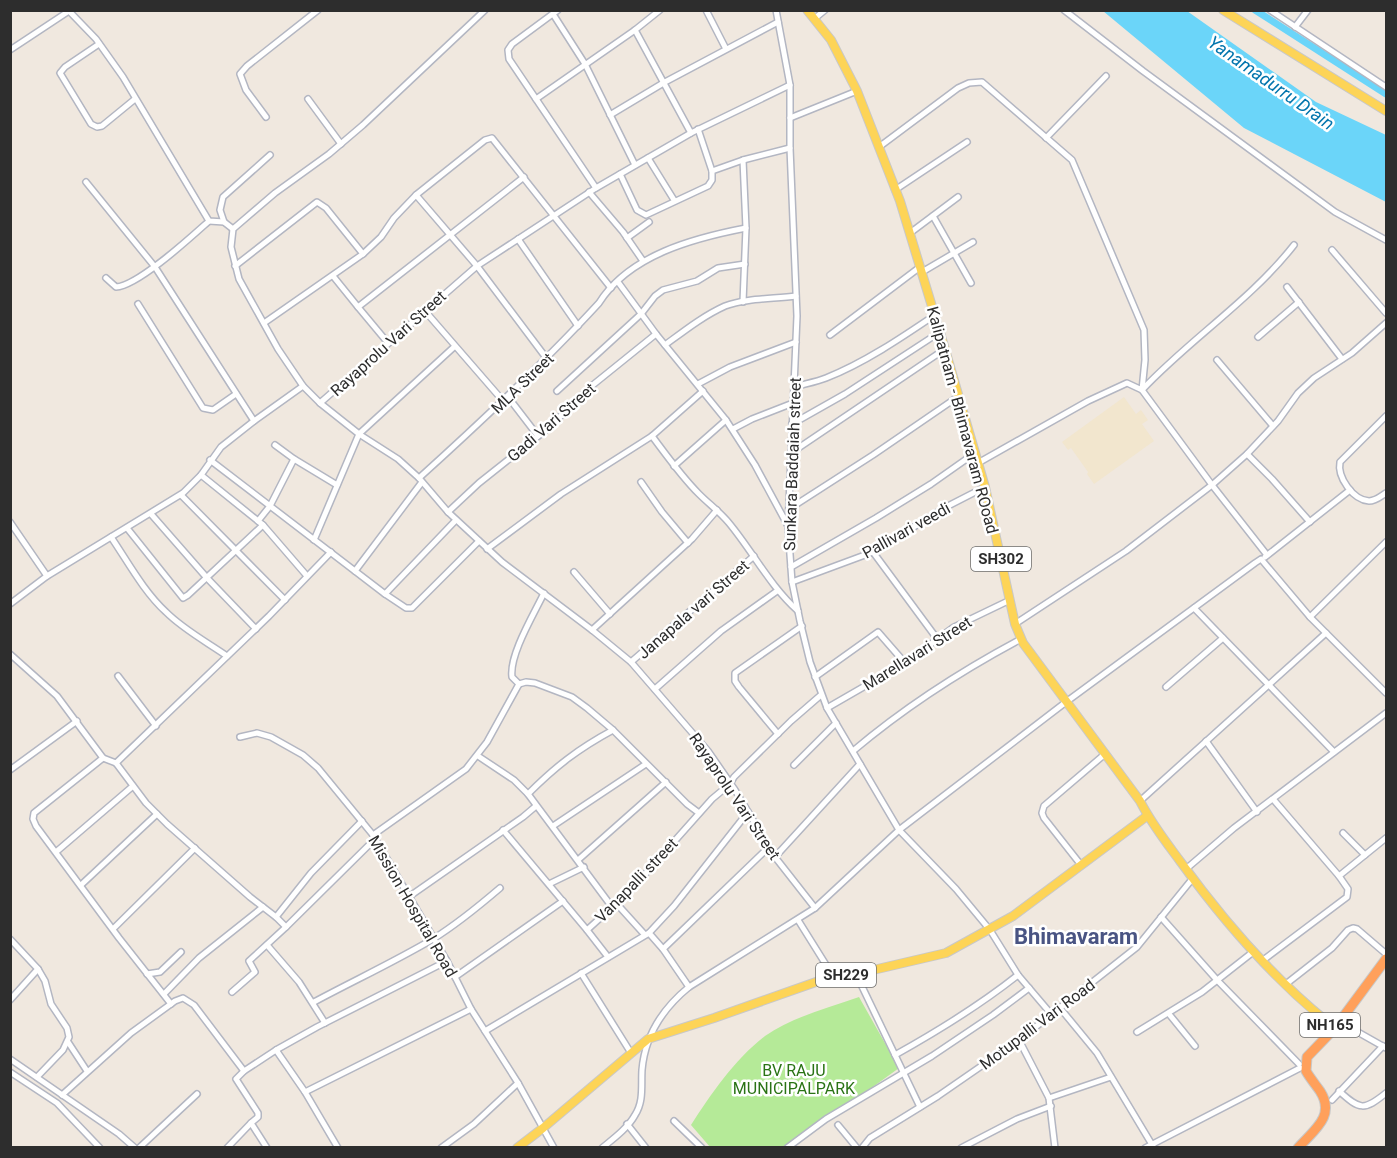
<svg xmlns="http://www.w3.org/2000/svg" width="1397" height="1158" font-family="Roboto,sans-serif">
	<rect width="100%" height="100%" fill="#f0e8df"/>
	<path fill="#f2e6ce" d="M1124 397 1136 414 1141 410 1148 420 1142 424 1154 441 1094 484 1087 474 1088 472 1071 448 1068 450 1062 442Z"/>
	<path fill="#b5ea98" d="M859 997 899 1068 790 1147H710L691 1125C711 1094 735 1059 765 1036 792 1017 828 1008 859 997Z"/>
	<path fill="#6bd5f9" d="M1103 11H1187L1316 102 1386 135V202L1244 128Z"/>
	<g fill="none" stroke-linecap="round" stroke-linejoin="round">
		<path stroke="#6bd5f9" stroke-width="7" d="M1255 10 1386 94"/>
		<g stroke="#b3b6c2" stroke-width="8">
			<g id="street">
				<path d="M68 10 96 39 123 77 209 221 224 222 233 229"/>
				<path d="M558 10 512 44 508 50 509 59 596 188"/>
				<path d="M706 10 726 49"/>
				<path d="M776 10 790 85V148L797 316 788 527 792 582 800 621 810 662 827 708 899 830 956 889 990 930 1018 975 1052 1015"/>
				<path d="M1064 10 1143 71 1335 212 1386 240"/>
				<path d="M1270 10 1386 87"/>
				<path d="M553 14 585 64 635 165"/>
				<path d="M814 19 825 10"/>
				<path d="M1295 27 1308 10"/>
				<path d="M635 30 691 133"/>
				<path d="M99 44 65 67 60 73 91 124 97 127 102 126 135 99"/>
				<path d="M10 50 69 11"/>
				<path d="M790 85 691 133 596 188 477 266 320 403 359 434 398 459 419 478 448 512 502 562 592 630 631 662 708 751 735 790 775 857 815 908"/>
				<path d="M308 99 341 144"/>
				<path d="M536 99 635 30 660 10"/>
				<path d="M610 115 665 82 778 22"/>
				<path d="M266 117 246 90 240 74 247 66 318 10"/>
				<path d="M790 118 857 91"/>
				<path d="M698 129 712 171"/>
				<path d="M1046 138 1106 76"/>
				<path d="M879 147 958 88 969 83 982 82 1072 160 1144 330 1145 360 1142 390 1127 383 1088 401 978 463"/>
				<path d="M648 158 674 200"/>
				<path d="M743 160 746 228 743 302"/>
				<path d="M620 174 637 210 646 215 708 186 712 180V171L743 160 790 148"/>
				<path d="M86 182 155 267 254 421"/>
				<path d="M895 190 967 142"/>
				<path d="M589 192 623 232 643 261"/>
				<path d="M416 195 477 266 547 359"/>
				<path d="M933 216 971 283"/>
				<path d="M224 222 220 210 223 197 270 155"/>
				<path d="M910 233 958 197"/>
				<path d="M627 238 649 222"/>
				<path d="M518 239 578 326"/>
				<path d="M1332 250 1386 313"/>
				<path d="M235 266 317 202 326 208 363 254"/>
				<path d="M922 272 973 242"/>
				<path d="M333 276 358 307 524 177"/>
				<path d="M106 278 116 287C138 286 191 237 209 221"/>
				<path d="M618 282 656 334 726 420 755 465 788 526"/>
				<path d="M1287 287 1342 359"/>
				<path d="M138 304 203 408 213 410 236 394"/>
				<path d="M358 307 388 343"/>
				<path d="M425 311 504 402"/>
				<path d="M264 323 363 254 381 237 394 218 416 195 485 140 492 138 611 288"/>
				<path d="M830 335 920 267"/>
				<path d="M1258 337 1299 302"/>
				<path d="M665 345C684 331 703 316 725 306 746 298 774 299 796 296"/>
				<path d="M1217 360 1273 426"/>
				<path d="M698 384 730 367 796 342"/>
				<path d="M794 387C804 384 816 382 826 378 864 363 901 338 935 315"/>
				<path d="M557 391 641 314 655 296 663 290 697 281 718 268 745 264"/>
				<path d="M508 397 538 436"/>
				<path d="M320 403 303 386 278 349 239 279 231 247 233 229 275 193 329 154 363 125 485 10"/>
				<path d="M1386 416 1340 462C1337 477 1353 500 1369 501 1376 501 1381 496 1386 493"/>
				<path d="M792 424 845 394 940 332"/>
				<path d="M733 429 752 419 793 403"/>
				<path d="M652 436C667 456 681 476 699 494 709 504 720 512 729 523 753 552 770 586 798 611"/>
				<path d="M275 445 294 459 337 485"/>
				<path d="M791 453 945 349"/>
				<path d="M1247 454 1272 479 1310 522"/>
				<path d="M210 460 385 594 456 520"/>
				<path d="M674 466 726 420"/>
				<path d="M201 475 263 525 307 576"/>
				<path d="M419 478C481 422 542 365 599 303 629 255 694 238 746 228"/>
				<path d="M641 482 662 512 688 543"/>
				<path d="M181 495 285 600"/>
				<path d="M789 509 873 455 959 396"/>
				<path d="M448 512 479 483 547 429 594 384 656 334"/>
				<path d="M151 514 207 578 256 629"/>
				<path d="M258 521 270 506 294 459"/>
				<path d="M10 522 47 576 10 604"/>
				<path d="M127 528 183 598 188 595 263 525"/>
				<path d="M111 537C128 562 144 592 166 612 184 630 207 642 227 656"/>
				<path d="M314 540 359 434 454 347"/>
				<path d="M487 549 561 494 652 436 703 391"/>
				<path d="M873 552 938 640"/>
				<path d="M1267 555 1212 485 1142 390C1190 339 1251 300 1294 245"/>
				<path d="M1265 557 1350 490"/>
				<path d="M791 567 876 518 931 484 975 453"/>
				<path d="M355 571 422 482"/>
				<path d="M574 572 610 614"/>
				<path d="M47 576 183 493 201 475 221 447 254 421 303 386"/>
				<path d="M792 582 873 552 946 507 985 487"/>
				<path d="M385 594 406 608H412L479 541"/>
				<path d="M1194 608 1334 752"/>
				<path d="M1310 617 1386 693"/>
				<path d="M1015 624 1126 551 1212 485 1247 454 1278 421 1298 393 1314 378 1352 353 1386 323"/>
				<path d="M592 630 692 539 717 510"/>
				<path d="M10 654 57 696 103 758 116 763"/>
				<path d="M631 662 754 556"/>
				<path d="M118 676 156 726"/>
				<path d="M815 677 878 632 905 663"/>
				<path d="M519 684 526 682 535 683 572 697 587 708 613 730 687 804 699 813"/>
				<path d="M519 684 512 677C509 655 534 614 544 593"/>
				<path d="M1166 687 1223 638"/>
				<path d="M655 689 721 631 777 591"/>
				<path d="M827 708 905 663 954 627 1008 601"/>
				<path d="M778 734 739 687 735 681V673L802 626"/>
				<path d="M240 737 257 733 271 737 303 755 318 768 373 835 447 961 471 1009 518 1083 554 1148"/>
				<path d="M1206 741 1257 812"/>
				<path d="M853 751C905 707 961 671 1021 639"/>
				<path d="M478 756 514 780 528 794 612 907"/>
				<path d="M103 758 34 813 33 819 36 826 119 938 171 1004"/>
				<path d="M116 763 146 803 167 824 250 897 276 917 311 873 362 821"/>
				<path d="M116 763 269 616 331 552"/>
				<path d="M794 765 836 723"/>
				<path d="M10 770 77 721"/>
				<path d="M528 794C556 766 578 749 613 730"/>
				<path d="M1273 799 1339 876"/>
				<path d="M1140 801 1326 633"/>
				<path d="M553 826 646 764"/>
				<path d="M503 830 587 930 631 890 712 799 730 784 734 777 791 721 821 695"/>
				<path d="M1343 833 1365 855"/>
				<path d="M373 835 466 769 487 742 519 684"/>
				<path d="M56 852 133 786"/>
				<path d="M775 857 860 764"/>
				<path d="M578 860 666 782"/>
				<path d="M1081 865 1044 818 1042 813 1044 806 1105 754"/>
				<path d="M1186 869 1234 828 1386 713"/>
				<path d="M549 884 584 867"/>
				<path d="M81 885 157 814"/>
				<path d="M410 896 523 817 536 806"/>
				<path d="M616 903 645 935"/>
				<path d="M276 917 286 927 375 839"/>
				<path d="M1161 917 1217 980 1299 1064"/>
				<path d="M798 920 833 976"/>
				<path d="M113 929 195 848"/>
				<path d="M587 930 608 957"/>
				<path d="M10 939 38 969 45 981 51 1004 67 1028 69 1037 63 1050 37 1077"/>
				<path d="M267 945 299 982 325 1023"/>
				<path d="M663 949 769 847"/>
				<path d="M1262 961 1347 897 1348 889 1339 876 1386 838"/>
				<path d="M581 973 631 1053"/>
				<path d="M147 974 160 972 181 952"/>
				<path d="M856 974 920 1107"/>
				<path d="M455 977 563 901"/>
				<path d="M1286 984 1332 948 1348 930 1353 928 1357 929 1385 953"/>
				<path d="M689 987 663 949 649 933 674 906 748 812"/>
				<path d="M232 992 255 972 249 961 286 927"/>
				<path d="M164 994 199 958 263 907"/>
				<path d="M10 1000 38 969"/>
				<path d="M314 1002C353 981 394 962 433 939 457 924 479 906 500 888"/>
				<path d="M1060 1008 1097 1053 1154 1148"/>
				<path d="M1169 1014 1195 1046"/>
				<path d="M1340 1022 1386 1048"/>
				<path d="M485 1031 649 933"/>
				<path d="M1137 1032 1202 992 1253 952"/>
				<path d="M1019 1040 1049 1098 1055 1148"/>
				<path d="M68 1042 87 1071"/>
				<path d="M276 1050 305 1092 338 1148"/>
				<path d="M895 1055C938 1031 979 1006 1018 975"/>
				<path d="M10 1059 119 1134 135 1148"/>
				<path d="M244 1071 236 1079 258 1113V1117L251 1123 267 1148"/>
				<path d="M10 1072 57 1103 100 1148"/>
				<path d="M1339 1091C1360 1110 1364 1111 1386 1093"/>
				<path d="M305 1092 471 1009"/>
				<path d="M62 1095 131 1033 175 1001 183 998 194 1005 244 1071 276 1050 317 1027 447 961"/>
				<path d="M1049 1098 1111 1077"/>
				<path d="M1332 1100 1383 1046"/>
				<path d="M674 1121 702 1148"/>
				<path d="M627 1124 646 1148"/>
				<path d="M838 1125 857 1148"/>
				<path d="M139 1148 197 1094"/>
				<path d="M227 1148 251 1123"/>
				<path d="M441 1148 474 1124 518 1083"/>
				<path d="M602 1148C613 1139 628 1128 635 1115 644 1101 641 1086 642 1070 645 1035 662 1009 689 987L815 908 899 830 1066 702 1255 563 1261 559 1310 617 1386 542"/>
				<path d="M787 1148 826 1119 932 1056 993 1015 1029 988"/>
				<path d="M862 1148 870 1138 938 1096 1019 1040 1137 947 1193 878"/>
				<path d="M961 1148 1017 1119 1051 1106"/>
				<path d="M1145 1148 1300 1068"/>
			</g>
		</g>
		<g stroke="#c8c8c8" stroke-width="10">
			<g id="primary">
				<path d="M807 10 831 40 857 91 900 201 944 346 985 487 1015 624 1023 643 1140 801C1151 823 1166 842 1180 861 1225 923 1275 981 1335 1028"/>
				<path d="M1223 10 1386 111"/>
				<path d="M517 1148 543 1128 648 1039 714 1018 833 976 856 974 946 953 1013 916 1147 816"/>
			</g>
		</g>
		<g stroke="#c8c8c8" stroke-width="11">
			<path id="highway" d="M1298 1148C1314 1130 1336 1116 1320 1091 1315 1084 1310 1078 1306 1071L1307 1057 1335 1028 1386 959"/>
		</g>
		<use href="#street" stroke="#fff" stroke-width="5"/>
		<use href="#primary" stroke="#fdd457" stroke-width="8"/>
		<use href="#highway" stroke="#ffa05b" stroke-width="9"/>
	</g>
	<g text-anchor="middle" stroke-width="5" stroke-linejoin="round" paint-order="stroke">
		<g fill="#fff" stroke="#6c6c6c" stroke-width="1.5">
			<rect x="971" y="547" width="60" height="24" rx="4.5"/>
			<rect x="816" y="963" width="60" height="24" rx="4.5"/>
			<rect x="1300" y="1013" width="60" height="24" rx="4.5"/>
		</g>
		<g font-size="15" font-weight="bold" fill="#2d2d2d">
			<text x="1001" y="564">SH302</text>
			<text x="846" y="980">SH229</text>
			<text x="1330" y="1030">NH165</text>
		</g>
		<g font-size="16" fill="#2d2d2d" stroke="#fff">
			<text transform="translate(388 343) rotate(-42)" y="6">Rayaprolu Vari Street</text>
			<text transform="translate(522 383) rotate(-44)" y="6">MLA Street</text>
			<text transform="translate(963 420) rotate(75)" y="6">Kalipatnam - Bhimavaram ROoad</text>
			<text transform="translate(551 422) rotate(-41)" y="6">Gadi Vari Street</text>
			<text transform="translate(792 464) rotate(-88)" y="6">Sunkara Baddaiah street</text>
			<text transform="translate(906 530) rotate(-29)" y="6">Pallivari veedi</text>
			<text transform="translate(693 609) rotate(-41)" y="6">Janapala vari Street</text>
			<text transform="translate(917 653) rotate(-32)" y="6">Marellavari Street</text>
			<text transform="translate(735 796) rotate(56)" y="6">Rayaprolu Vari Street</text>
			<text transform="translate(636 880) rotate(-46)" y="6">Vanapalli street</text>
			<text transform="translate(413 906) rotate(60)" y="6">Mission Hospital Road</text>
			<text transform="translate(1037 1024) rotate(-37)" y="6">Motupalli Vari Road</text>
		</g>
		<g font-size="16" fill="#2a7315" stroke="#fff">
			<text x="794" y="1076">BV RAJU<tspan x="794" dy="18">MUNICIPALPARK</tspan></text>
		</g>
		<g font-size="18" font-style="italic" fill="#0275ad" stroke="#fff">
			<text transform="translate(1271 83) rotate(35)" y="6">Yanamadurru Drain</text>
		</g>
		<g font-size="22" font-weight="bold" fill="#495483" stroke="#fff">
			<text x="1076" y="944">Bhimavaram</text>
		</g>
	</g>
	<rect width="1397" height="1158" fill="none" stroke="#2d2d2d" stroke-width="24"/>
</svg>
